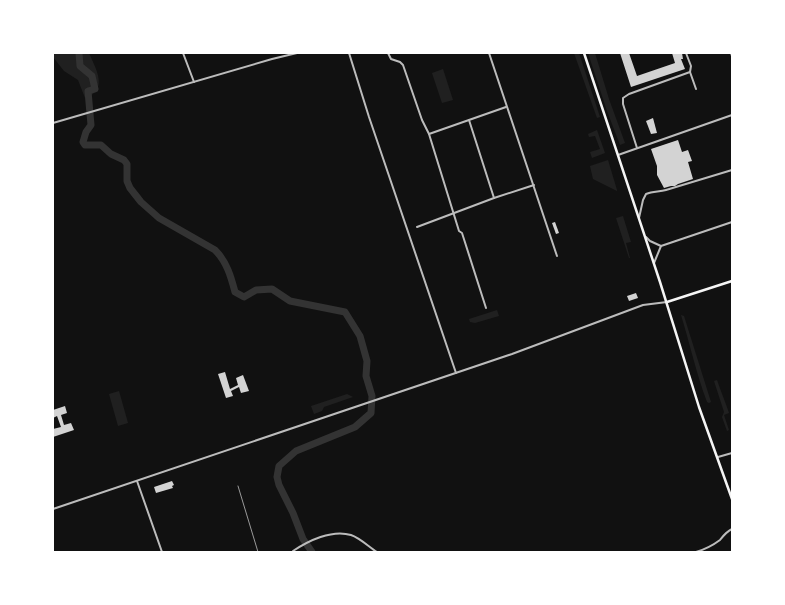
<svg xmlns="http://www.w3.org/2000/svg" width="785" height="605" font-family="'Source Sans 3',sans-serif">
	<rect width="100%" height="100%" fill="#111"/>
	<g fill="#202020">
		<path d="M53 53H89C96 69 109 90 85 98L78 80 64 71 53 57Z"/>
		<path d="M574 53H579L600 117 597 118Z"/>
		<path d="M588 53H595L609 99 625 143 620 145 607 111Z"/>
		<path d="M443 69 453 100 442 103 432 73Z"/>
		<path d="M597 130 605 153 592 158 590 152 600 149 595 136 589 137 588 134Z"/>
		<path d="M608 160 617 190V191L593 179 590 166Z"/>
		<path d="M623 216 631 242 626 243 630 258H629L616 218Z"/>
		<path d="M497 310 499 316 475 323 470 322 469 319Z"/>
		<path d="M681 315 684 316 711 402 709 403 707 402C696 373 690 344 681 315Z"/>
		<path d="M717 380C721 392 725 401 729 413L724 415 729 430 727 431 722 417 724 412 714 381Z"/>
		<path d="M119 391 128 423 118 426 109 394Z"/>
		<path d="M347 394 353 397 324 407 322 411 314 414 311 406Z"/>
	</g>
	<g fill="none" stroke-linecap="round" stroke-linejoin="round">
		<path stroke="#333" stroke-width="7" d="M79 53 80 66 92 76 95 89 88 91 91 125 86 132 83 142 85 145H101L111 154 124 160 127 164V181L130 188 141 202 159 218 215 250C227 262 231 277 235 292L244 297 256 290 272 289 290 301 345 312 360 336 367 361 366 376 372 396 371 413 355 427 296 451 279 466 277 477 279 485 293 513 303 539 312 552"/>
	</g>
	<g fill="#d3d3d3">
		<path d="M620 53H629L637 76 675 63 672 53H682L683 59H681L685 69 631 87Z"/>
		<path d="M653 118 657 133 651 134 646 121Z"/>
		<path d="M678 140 682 152 688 150 692 161 688 162 693 179 678 184 675 186H671L664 188 657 175V166L651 149Z"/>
		<path d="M555 222 559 233 556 234 552 223Z"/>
		<path d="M636 293 638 298 629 301 627 296Z"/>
		<path d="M225 372 230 389 238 385 236 378 243 375 249 391 241 393 239 387 231 391 233 396 226 398 218 374Z"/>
		<path d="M65 406 67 413 61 415 64 425 71 423 74 430 53 437V429L61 427 57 416 53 418V410Z"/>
		<path d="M172 481 174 485 172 486 173 488 156 493 154 487Z"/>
	</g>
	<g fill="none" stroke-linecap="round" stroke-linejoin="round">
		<g stroke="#bcbcbc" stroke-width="2">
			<path d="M183 53 194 82"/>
			<path d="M349 53 369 117 456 373"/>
			<path d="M388 53 391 59 400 62 403 65 422 120 429 134 459 231 462 233 486 308"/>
			<path d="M489 53 557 256"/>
			<path d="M686 53 691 66 690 72 696 89"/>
			<path d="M731 53 732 56"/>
			<path d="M469 120 494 198"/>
			<path d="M429 134 506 107"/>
			<path d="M637 148 623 104V98L629 94 690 72"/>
			<path d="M618 155 732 115"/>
			<path d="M639 218 643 200 646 194C653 191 659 192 666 190L732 170"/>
			<path d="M417 227 494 198 534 185"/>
			<path d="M646 237 650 241 661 246 732 222"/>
			<path d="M654 263 661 246"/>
			<path d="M137 481 162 552"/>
			<path d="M293 551C308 541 332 529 351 535 360 538 369 547 377 552"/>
			<path d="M696 552C706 549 712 546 720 540 724 535 726 532 732 529"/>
		</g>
		<g stroke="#bcbcbc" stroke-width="2">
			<path d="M53 123 272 59 297 53"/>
			<path d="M718 457 732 453"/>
			<path d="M53 509 512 354 643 305 667 302"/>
		</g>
		<g stroke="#f5f5f5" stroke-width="2.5">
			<path d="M584 53 660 282 699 407 732 499"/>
			<path d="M667 302 732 281"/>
		</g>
		<path stroke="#9a9a9a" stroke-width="1" d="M238 486 258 552"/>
	</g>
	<rect width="785" height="605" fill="none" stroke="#ffffff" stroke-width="108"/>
</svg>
